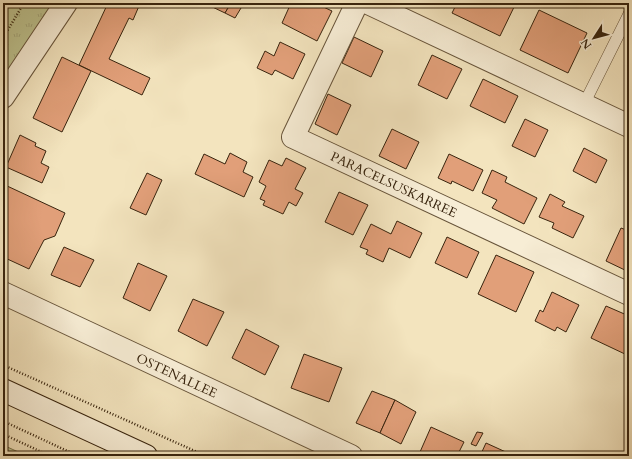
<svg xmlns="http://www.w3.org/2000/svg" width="632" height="459" font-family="Cardo,serif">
	<defs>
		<pattern id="grass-tufts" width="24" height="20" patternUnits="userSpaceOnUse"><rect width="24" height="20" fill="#bec38f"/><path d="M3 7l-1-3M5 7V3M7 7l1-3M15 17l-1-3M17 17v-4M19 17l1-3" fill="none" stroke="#a4a77a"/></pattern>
		<pattern id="forest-firs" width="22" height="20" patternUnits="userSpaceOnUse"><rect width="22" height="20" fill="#bec38f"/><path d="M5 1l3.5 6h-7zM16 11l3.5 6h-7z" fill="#a4a77a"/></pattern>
	</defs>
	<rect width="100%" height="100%" fill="#f3e4be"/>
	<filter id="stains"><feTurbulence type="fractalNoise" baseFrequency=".005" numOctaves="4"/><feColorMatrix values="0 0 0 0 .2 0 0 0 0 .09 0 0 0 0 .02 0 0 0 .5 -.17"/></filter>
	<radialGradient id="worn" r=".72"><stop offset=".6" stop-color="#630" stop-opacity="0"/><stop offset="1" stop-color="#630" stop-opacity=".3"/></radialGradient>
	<path fill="url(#grass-tufts)" stroke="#7b744e" d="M3 3H59L3 95Z"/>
	<path fill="url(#forest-firs)" stroke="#7b744e" d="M3 445 27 456H3Z"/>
	<g fill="#e19f79" stroke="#38240e">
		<path d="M108 3H132L139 6 133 20 129 18 109 59 150 78 142 95 79 65Z"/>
		<path d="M204 3H231L225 13Z"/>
		<path d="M231 3H244L235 18 225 13Z"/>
		<path d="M291 3H315L332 11 317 41 282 23Z"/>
		<path d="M457 3H516L500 36 452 13Z"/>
		<path d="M539 10 587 33 568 73 520 50Z"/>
		<path d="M354 37 383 51 371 77 342 63Z"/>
		<path d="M280 42 305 54 293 79 275 70 272 75 257 68 265 51 274 56Z"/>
		<path d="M432 55 462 69 447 99 418 85Z"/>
		<path d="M62 57 91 71 62 132 33 118Z"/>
		<path d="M483 79 518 96 505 123 470 106Z"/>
		<path d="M328 94 351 105 337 135 315 124Z"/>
		<path d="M525 119 548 130 535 157 512 146Z"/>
		<path d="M392 129 419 142 406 169 379 156Z"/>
		<path d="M20 135 36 143 35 146 46 151 41 163 49 167 42 183 6 167Z"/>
		<path d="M584 148 607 160 596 183 573 171Z"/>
		<path d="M230 153 247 162 243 172 253 177 244 197 195 174 204 154 225 164Z"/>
		<path d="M449 154 483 170 473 191 452 181 451 184 438 178Z"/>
		<path d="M286 158 306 168 295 189 303 193 296 206 289 202 283 214 263 205 265 201 260 199 266 186 259 182 269 160 282 166Z"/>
		<path d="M492 170 507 177 505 182 537 198 524 224 492 208 497 200 482 193Z"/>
		<path d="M147 173 162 180 146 215 130 208Z"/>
		<path d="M5 185 65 213 55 236 44 240 29 269 3 257V190Z"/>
		<path d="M339 192 368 205 353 235 325 222Z"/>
		<path d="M550 194 565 202 562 206 584 216 573 238 552 228 554 223 539 217Z"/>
		<path d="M397 221 422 233 410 258 389 248 383 262 366 254 368 250 360 247 371 224 391 234Z"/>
		<path d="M621 228 629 231V272L606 261Z"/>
		<path d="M447 237 479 252 467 278 435 263Z"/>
		<path d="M64 247 94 260 80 287 51 275Z"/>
		<path d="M496 255 534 272 516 312 478 294Z"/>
		<path d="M138 263 167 276 150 311 123 298Z"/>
		<path d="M552 292 579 305 566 332 557 327 555 331 535 321 540 310 543 312Z"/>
		<path d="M193 299 224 312 207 346 178 331Z"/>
		<path d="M606 306 629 316V351L627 355 591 338Z"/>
		<path d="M246 329 279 346 265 375 232 358Z"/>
		<path d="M304 354 342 368 329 402 291 388Z"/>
		<path d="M372 391 395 400 380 433 356 423Z"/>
		<path d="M395 400 416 412 401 444 380 433Z"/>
		<path d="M431 427 464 442 457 456H428L420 452Z"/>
		<path d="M477 432 483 433 476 446 471 444Z"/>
		<path d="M486 443 508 453 507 456H480Z"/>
	</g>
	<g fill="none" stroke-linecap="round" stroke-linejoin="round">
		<g stroke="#67543a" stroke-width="12">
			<path id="service" d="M583 104 588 96 629 14"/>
		</g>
		<g stroke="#67543a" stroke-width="24">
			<g id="minor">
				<path d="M357 3 293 137 629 294"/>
				<path d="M368 3 629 126"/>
				<path d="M3 97 66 3"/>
				<path d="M3 293 351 456"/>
			</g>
		</g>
		<g stroke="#38240e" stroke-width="24">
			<path id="secondary" d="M3 390 146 456"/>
		</g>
		<g stroke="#38240e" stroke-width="2.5" stroke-dasharray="1 2" stroke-linecap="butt">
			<path d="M3 38 24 3"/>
			<path d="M3 365 206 456"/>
			<path d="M3 421 78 456"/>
			<path d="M3 434 50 456"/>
		</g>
		<use href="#service" stroke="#f7edd5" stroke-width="11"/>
		<use href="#minor" stroke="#f7edd5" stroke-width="22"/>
		<use href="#secondary" stroke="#f7edd5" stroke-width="22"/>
	</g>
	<g text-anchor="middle" stroke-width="3.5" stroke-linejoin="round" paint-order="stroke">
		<g font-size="13" fill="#38240e" stroke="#f7edd5">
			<text transform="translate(394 184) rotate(25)" y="5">PARACELSUSKARREE</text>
			<text transform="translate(177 375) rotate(25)" y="5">OSTENALLEE</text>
		</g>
	</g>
	<rect width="632" height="459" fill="none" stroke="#f3e4be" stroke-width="16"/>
	<rect x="4" y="4" width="624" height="451" fill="none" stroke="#38240e" stroke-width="2"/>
	<rect x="8" y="8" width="616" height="443" fill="none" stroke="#38240e"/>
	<g transform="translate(594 38) rotate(234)" stroke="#f7edd5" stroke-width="3" paint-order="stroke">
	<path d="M0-3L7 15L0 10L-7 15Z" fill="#38240e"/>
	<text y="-6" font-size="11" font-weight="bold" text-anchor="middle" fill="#38240e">N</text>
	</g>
	<rect width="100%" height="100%" filter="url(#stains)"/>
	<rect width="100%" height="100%" fill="url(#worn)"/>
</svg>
